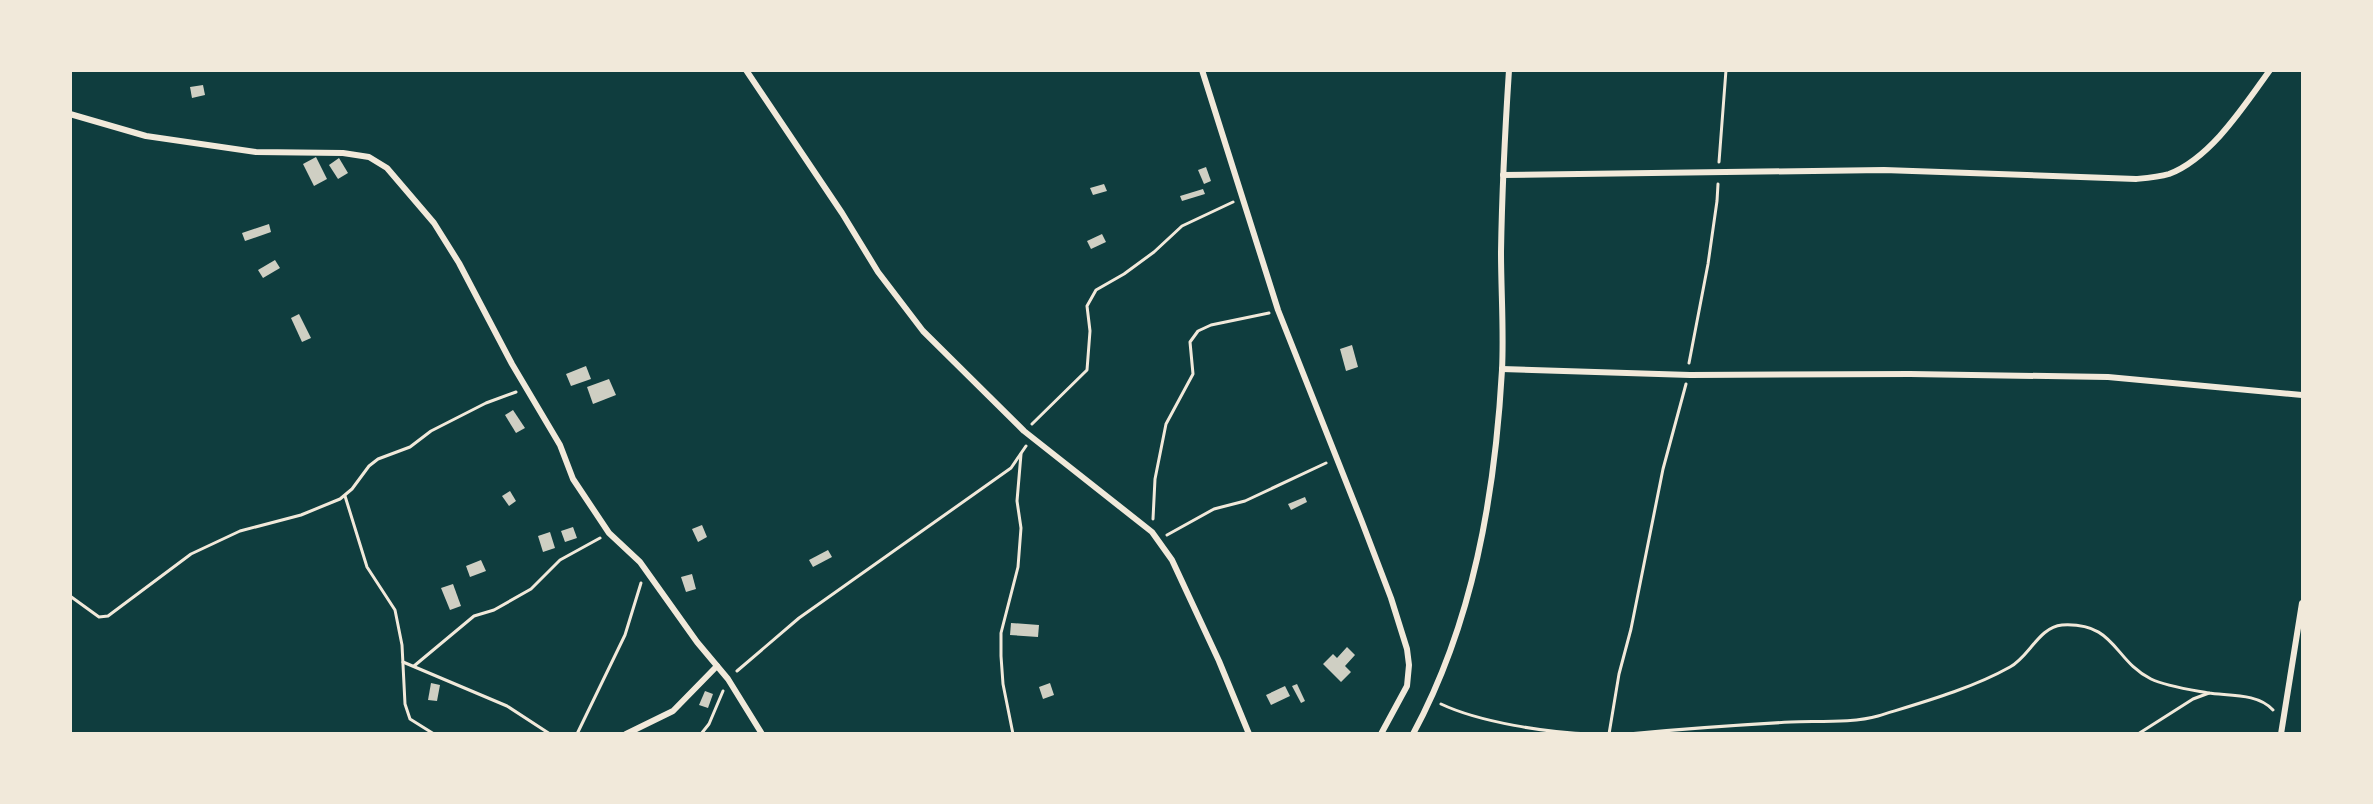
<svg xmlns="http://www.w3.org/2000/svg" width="2373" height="804" font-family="'IBM Plex Serif',serif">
	<rect width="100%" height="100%" fill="#0f3d3e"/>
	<g fill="#cfcfc3">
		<path d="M203 85 205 95 192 98 190 87Z"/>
		<path d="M316 157 327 179 314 186 303 164Z"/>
		<path d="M339 158 348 173 338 179 329 165Z"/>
		<path d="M1206 167 1211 181 1204 184 1198 170Z"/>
		<path d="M1104 184 1107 191 1093 195 1090 188Z"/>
		<path d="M1203 189 1205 194 1182 201 1180 196Z"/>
		<path d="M269 224 271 232 245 241 242 233Z"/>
		<path d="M1102 234 1106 242 1091 249 1087 241Z"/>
		<path d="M275 260 280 268 263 278 258 270Z"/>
		<path d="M299 314 311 338 302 342 291 318Z"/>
		<path d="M1352 345 1358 367 1346 371 1340 349Z"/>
		<path d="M586 366 591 379 571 386 566 374Z"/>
		<path d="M609 379 616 395 593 404 587 387Z"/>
		<path d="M513 410 525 428 516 433 505 415Z"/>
		<path d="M510 491 516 501 509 506 502 496Z"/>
		<path d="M1305 497 1307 502 1291 510 1288 504Z"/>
		<path d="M702 525 707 537 698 542 692 529Z"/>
		<path d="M573 527 577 538 565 542 561 531Z"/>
		<path d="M550 532 555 548 543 552 538 536Z"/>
		<path d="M828 550 832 557 813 567 809 560Z"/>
		<path d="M481 560 486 571 470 577 466 566Z"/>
		<path d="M692 574 696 589 686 592 681 577Z"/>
		<path d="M453 584 461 606 450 610 441 588Z"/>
		<path d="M1011 623 1039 625 1038 637 1010 635Z"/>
		<path d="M1347 647 1355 655 1345 666 1351 672 1341 682 1323 664 1333 654 1337 658Z"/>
		<path d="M431 683 440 685 437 701 428 700Z"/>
		<path d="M1050 683 1054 695 1043 699 1039 687Z"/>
		<path d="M1297 684 1305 701 1301 703 1292 686Z"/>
		<path d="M1285 686 1290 696 1271 705 1266 695Z"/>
		<path d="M705 691 713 694 708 708 699 705Z"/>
	</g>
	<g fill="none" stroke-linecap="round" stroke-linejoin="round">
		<g stroke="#f1e9da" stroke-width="3">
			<path d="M1719 162 1726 70"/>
			<path d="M1689 363 1708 264 1717 201 1718 184"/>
			<path d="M1032 424 1087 370 1090 331 1087 306 1096 290 1124 274 1154 252 1182 226 1233 202"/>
			<path d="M345 496 367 567 395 610 402 645 405 704 410 719 434 734"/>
			<path d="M1153 519 1155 479 1166 424 1193 374 1190 342 1198 331 1211 325 1269 313"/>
			<path d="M1167 535 1214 509 1245 501 1326 463"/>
			<path d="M70 596 99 617 108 616 191 554 240 531 301 515 340 499 352 489 369 466 378 459 410 447 431 431 486 403 516 392"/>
			<path d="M403 662 507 706 550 734"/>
			<path d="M414 666 474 616 494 610 531 589 560 560 600 538"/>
			<path d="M737 671 799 618 1011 468 1026 446"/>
			<path d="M1441 704C1479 722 1548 733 1591 734"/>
			<path d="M577 734 625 635 641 583"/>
			<path d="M701 734 709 724 723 691"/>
			<path d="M1013 734 1003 684 1001 656V633L1018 567 1021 528 1017 501 1021 454"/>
			<path d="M1609 734 1619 674 1631 629 1663 469 1686 384"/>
			<path d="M1628 734C1682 729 1737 725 1791 722 1816 721 1855 723 1878 716 1920 703 1971 689 2010 667 2029 657 2039 627 2062 625 2116 622 2113 660 2151 679 2165 686 2192 690 2208 693 2229 696 2258 693 2273 710"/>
			<path d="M2138 734 2193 699 2209 693"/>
		</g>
		<g stroke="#f1e9da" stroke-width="6">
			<path d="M746 70 842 213 878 272 923 331 1024 431 1152 532 1172 560 1219 661 1249 734"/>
			<path d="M1202 70 1278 310 1362 522 1391 598 1407 649 1409 665 1407 686 1381 734"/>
			<path d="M70 114 146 136 256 152 343 153 369 157 387 168 434 223 459 263 512 364 560 445 573 479 609 533 640 562 697 642 728 679 762 734"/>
			<path d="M1503 175 1884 170 2136 179C2147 178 2159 177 2169 174 2211 158 2244 106 2270 70"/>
			<path d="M1502 369 1690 375 1910 374 2108 377 2302 395"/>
			<path d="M626 734 673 711 717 666"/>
			<path d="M1413 734C1473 623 1495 495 1502 370 1504 331 1501 291 1501 252 1502 191 1505 131 1509 70"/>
			<path d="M2281 734 2302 603"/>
		</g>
	</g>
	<rect width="2373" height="804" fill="none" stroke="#f1e9da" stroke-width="144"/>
</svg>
